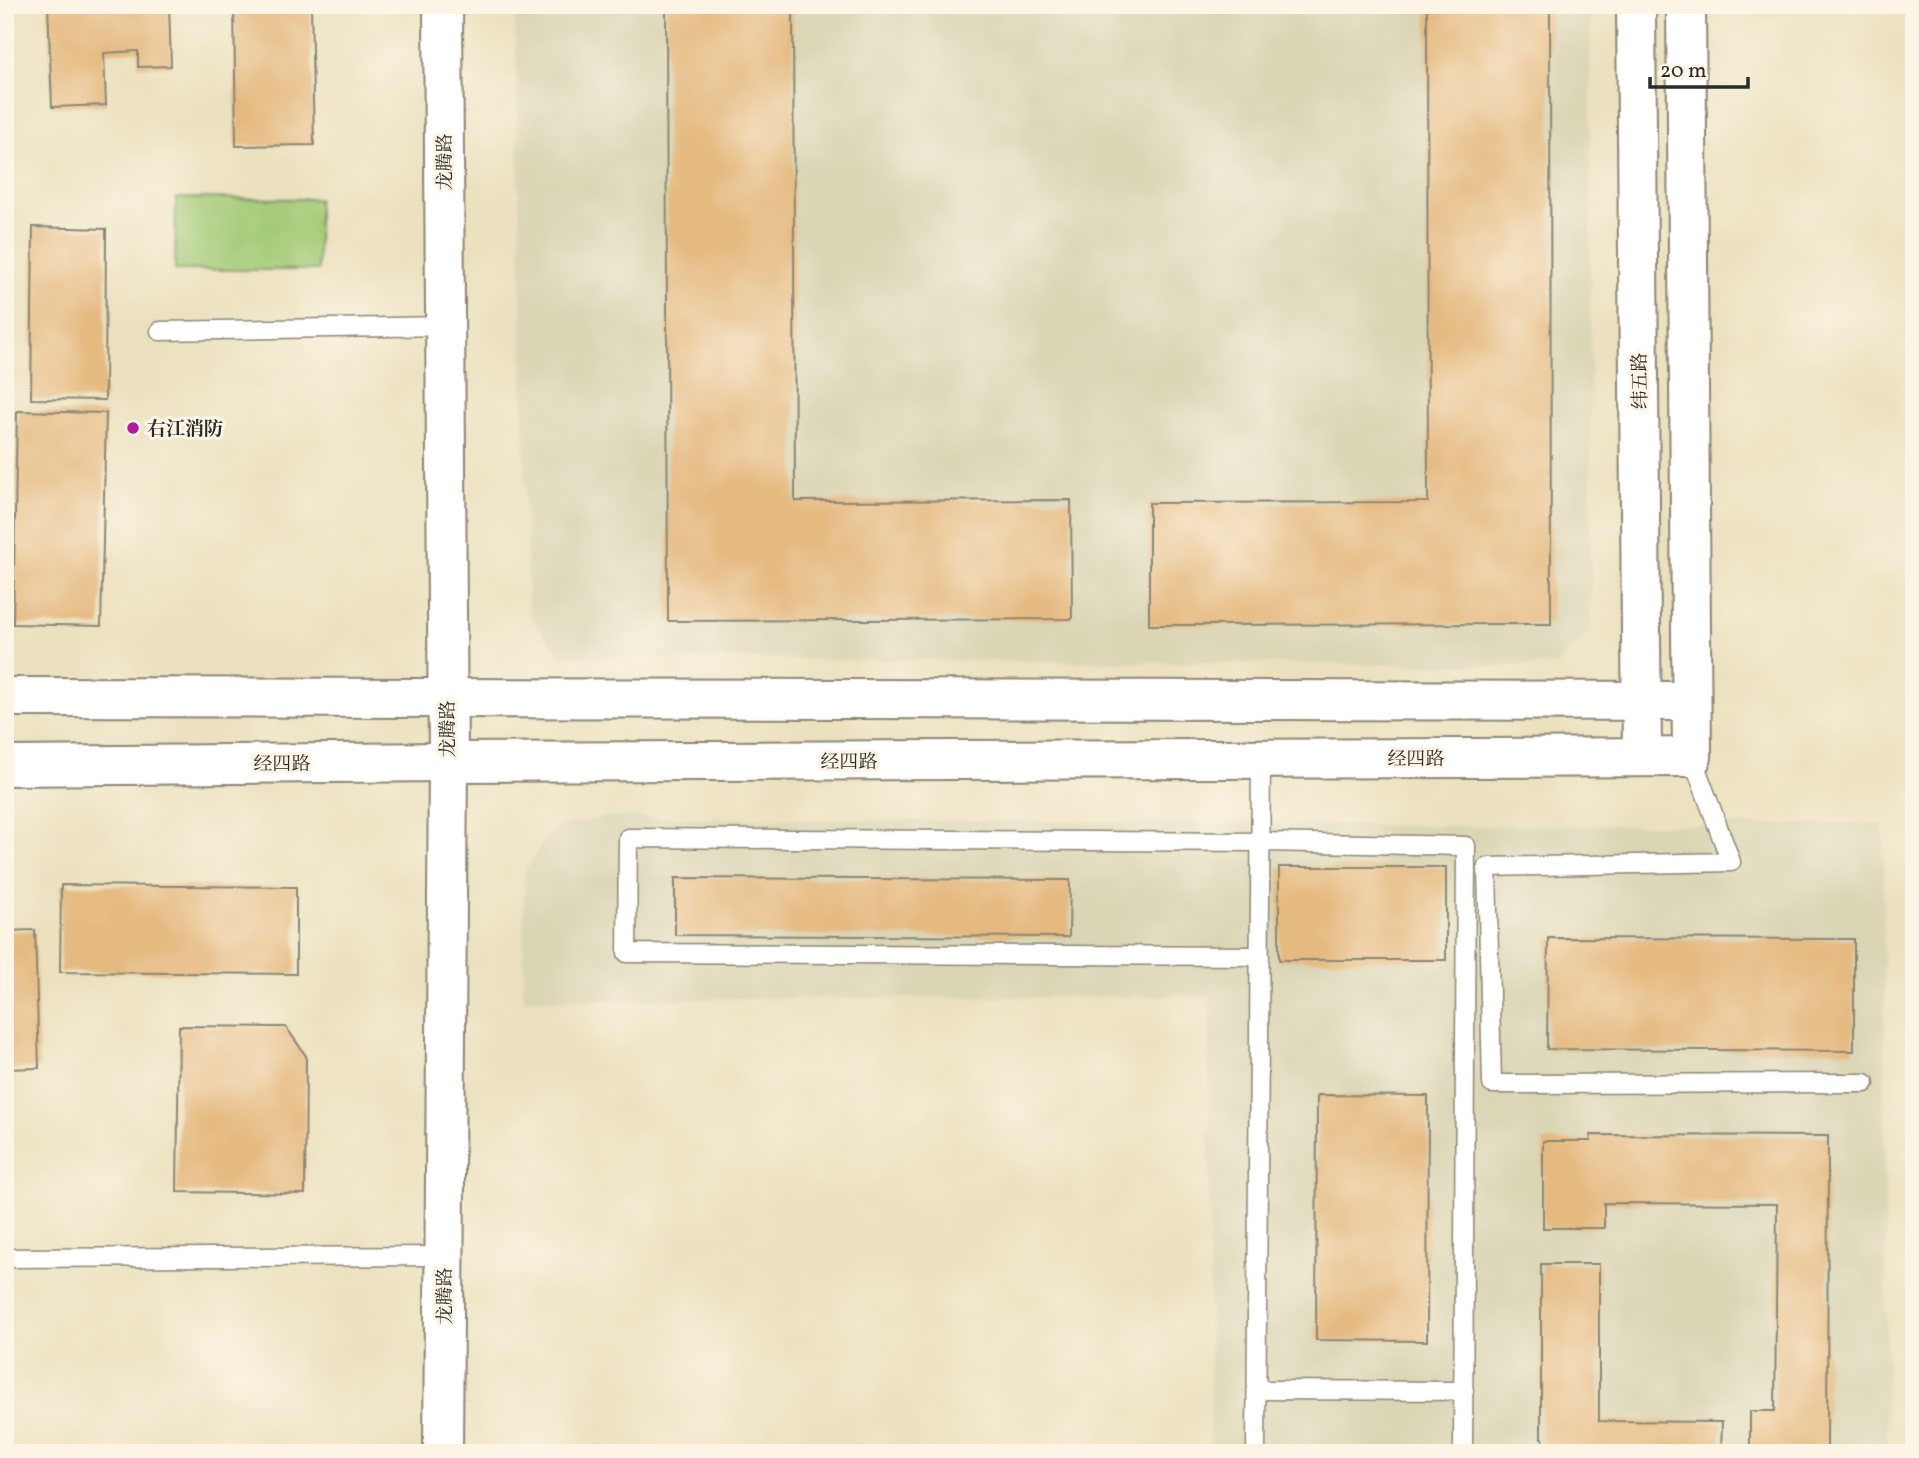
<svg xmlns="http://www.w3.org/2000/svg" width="1919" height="1458" font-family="Vollkorn,'Noto Serif SC',serif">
	<rect width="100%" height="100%" fill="#fcf5e5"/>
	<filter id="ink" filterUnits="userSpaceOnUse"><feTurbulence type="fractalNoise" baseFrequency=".0143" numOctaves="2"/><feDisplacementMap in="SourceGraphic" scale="14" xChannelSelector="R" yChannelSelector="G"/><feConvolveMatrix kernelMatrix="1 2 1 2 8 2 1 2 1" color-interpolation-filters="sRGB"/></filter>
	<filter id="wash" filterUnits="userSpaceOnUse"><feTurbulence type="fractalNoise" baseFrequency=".00686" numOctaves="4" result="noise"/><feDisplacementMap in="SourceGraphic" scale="28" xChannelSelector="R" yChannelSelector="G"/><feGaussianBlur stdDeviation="1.57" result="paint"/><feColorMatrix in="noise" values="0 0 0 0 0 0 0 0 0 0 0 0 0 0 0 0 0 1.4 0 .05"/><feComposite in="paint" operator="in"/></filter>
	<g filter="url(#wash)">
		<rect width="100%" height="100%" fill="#ebe1bf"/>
		<g fill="#dad5b5">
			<path d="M515 5H1590L1591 630 1556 666 562 657 528 613Z"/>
			<path d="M608 817 1478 826 1883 824 1887 1453H1210L1209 996 523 1000 524 874 542 843 560 826Z"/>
		</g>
		<path fill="#a3cb77" stroke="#677b51" stroke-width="2" d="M176 198 318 199V270H175Z"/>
		<g id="blocks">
			<g fill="#e5ba81">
				<path d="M48 5H169L171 66 138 67V51L104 53 106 105 52 107Z"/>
				<path d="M234 5H311L314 145 236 146Z"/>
				<path d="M666 5H793L795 501 1071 500 1072 619 668 621Z"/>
				<path d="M1427 5H1550L1551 624 1149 625V503L1428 502Z"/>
				<path d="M33 227 106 229 105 400 31 399Z"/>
				<path d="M17 411 106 413 101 626 13 624Z"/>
				<rect x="1279" y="867" width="167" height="93"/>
				<path d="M675 878 1070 880 1069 937 675 935Z"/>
				<path d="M61 885 296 887V974L60 972Z"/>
				<path d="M35 930 39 1068 5 1069V931Z"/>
				<path d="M1548 938 1854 939V1051L1547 1049Z"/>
				<path d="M179 1026 286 1027 306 1056 305 1194 177 1192Z"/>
				<path d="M1317 1095 1428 1096 1427 1341 1316 1340Z"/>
				<path d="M1590 1135 1828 1136 1827 1453H1750V1411H1775L1777 1204 1604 1203V1228H1543V1141H1591Z"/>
				<path d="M1541 1264H1599V1421L1722 1422 1721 1453H1543V1438H1541Z"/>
			</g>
		</g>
	</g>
	<g filter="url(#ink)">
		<use href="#blocks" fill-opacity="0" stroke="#8b8675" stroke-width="2"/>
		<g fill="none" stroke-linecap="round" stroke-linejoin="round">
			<g stroke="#8b8675" stroke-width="21">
				<g id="lane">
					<path d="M160 331 445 326"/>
					<path d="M1692 757 1731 862 1487 867 1492 1084 1865 1083"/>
					<path d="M1260 956 627 953 628 838 1260 842 1466 846 1463 1453"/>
					<path d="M5 1258 444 1256"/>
					<path d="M1257 1390 1464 1391"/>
					<path d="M1256 1453 1261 759"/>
				</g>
			</g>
			<g stroke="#8b8675" stroke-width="42">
				<g id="secondary">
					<path d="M1636 5 1642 757"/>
					<path d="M5 697 1691 701"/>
					<path d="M5 766 448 762 1692 757 1686 5"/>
					<path d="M443 1453 448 762 443 5"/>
				</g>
			</g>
			<use href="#lane" stroke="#fff" stroke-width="18"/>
			<use href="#secondary" stroke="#fff" stroke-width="38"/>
		</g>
	</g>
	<circle fill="#b5179e" stroke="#fcf5e5" stroke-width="2.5" cx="133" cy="428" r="7"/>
	<g text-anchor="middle" stroke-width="6" stroke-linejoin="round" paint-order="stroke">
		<g font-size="19" fill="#2b2b2b" stroke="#fcf5e5">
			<text transform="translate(444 162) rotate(-90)" y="7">龙腾路</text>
			<text transform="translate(1639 381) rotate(-91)" y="7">纬五路</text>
			<text transform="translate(447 729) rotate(-90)" y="7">龙腾路</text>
			<text x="1416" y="765">经四路</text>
			<text x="849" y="768">经四路</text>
			<text x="282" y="770">经四路</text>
			<text transform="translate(444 1296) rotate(-90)" y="7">龙腾路</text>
		</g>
		<g font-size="19" font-weight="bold" fill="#2b2b2b" stroke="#fcf5e5" text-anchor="start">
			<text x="147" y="435">右江消防</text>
		</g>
	</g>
	<rect width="1919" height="1458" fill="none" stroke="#fcf5e5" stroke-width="28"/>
	<path d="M1650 77v10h98v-10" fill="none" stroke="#2b2b2b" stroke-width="3.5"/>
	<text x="1660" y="77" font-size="21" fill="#2b2b2b" stroke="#fcf5e5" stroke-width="5" paint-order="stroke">20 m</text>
</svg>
